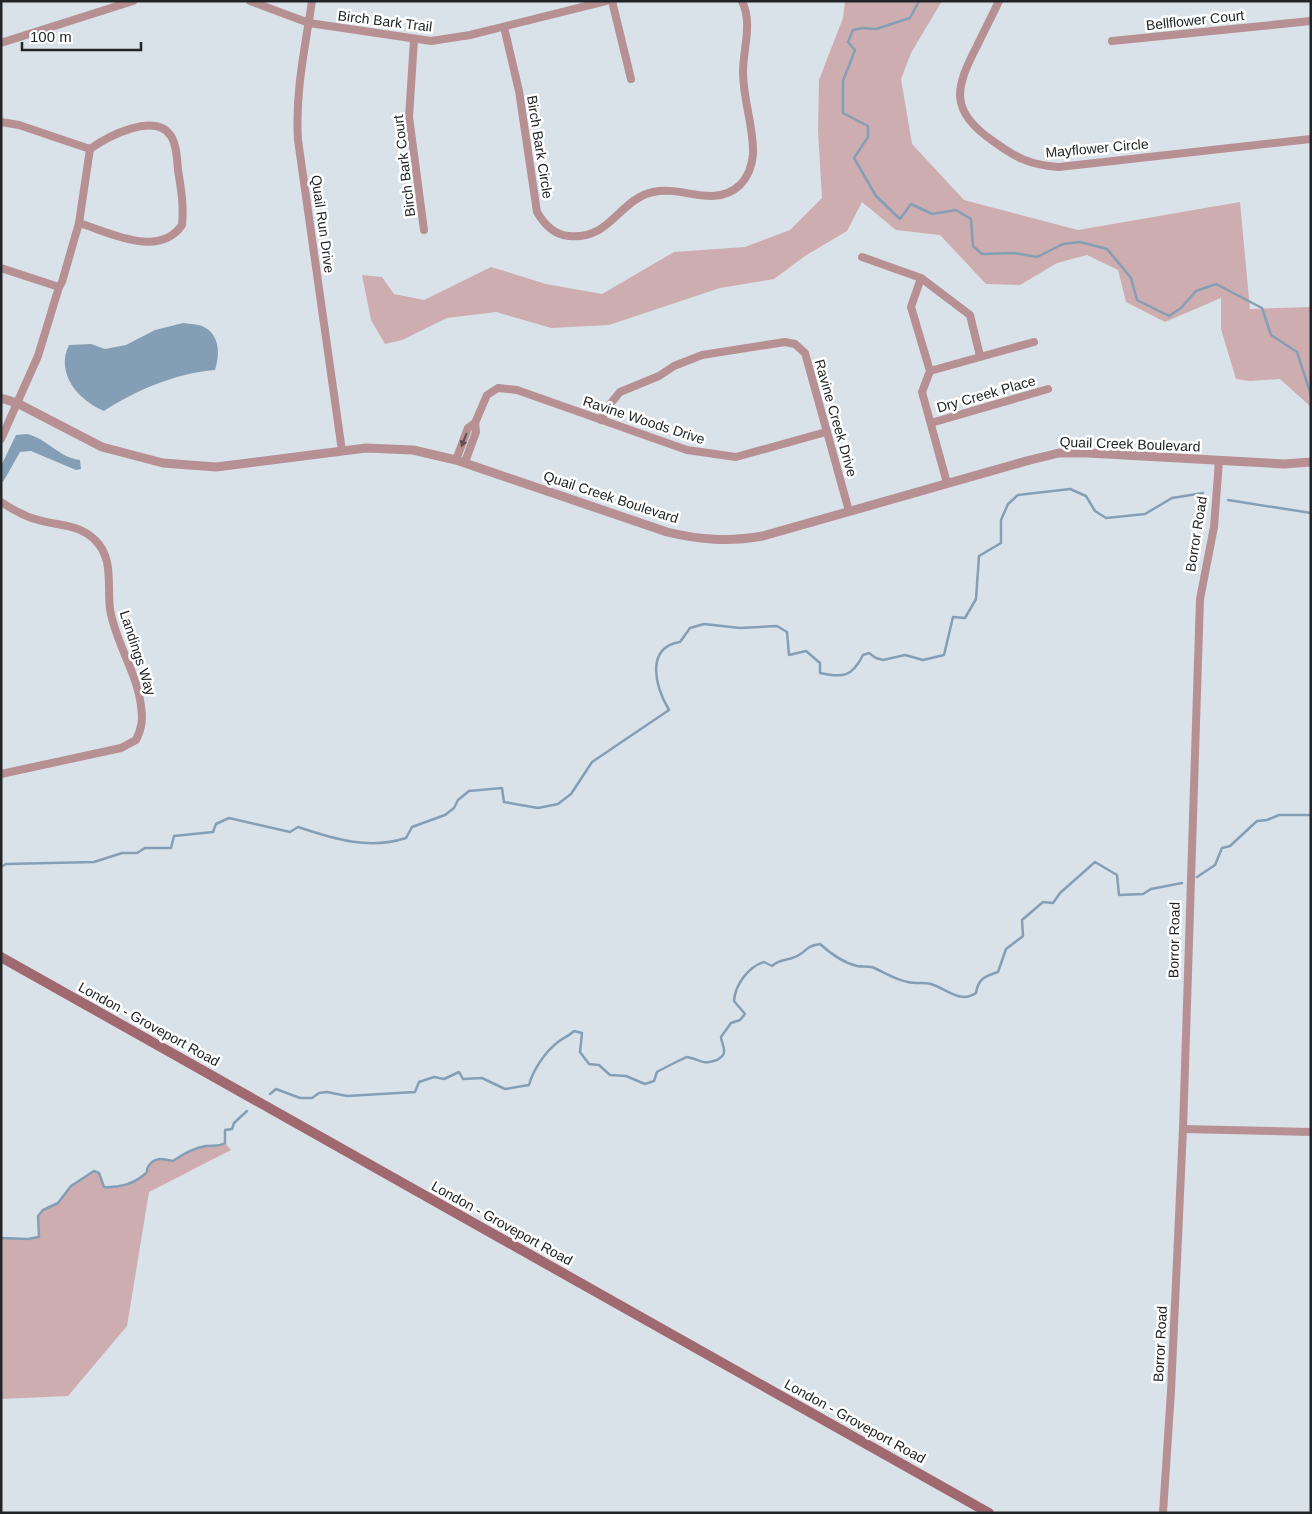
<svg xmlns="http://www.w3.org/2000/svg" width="1312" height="1514" font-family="Arial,sans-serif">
	<rect width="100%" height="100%" fill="#dae2e9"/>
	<g fill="#ceadb0">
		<path d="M845 1H942L911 53 901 79 912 144 964 200 1078 230 1240 202 1250 309 1311 307V407L1280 379 1250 381 1236 379 1221 329V298L1165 322 1126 302 1118 270 1087 255 1057 263 1020 285 986 284 940 235 896 230 862 202 847 231 805 256 774 279 720 288 609 325 551 328 496 312 447 318 402 340 385 344 371 320 362 275 382 277 394 294 424 300 491 267 546 284 602 294 674 252 745 247 790 230 822 198 818 131 819 80 843 18Z"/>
		<path d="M225 1143 231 1150 149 1192 127 1326 68 1396 1 1399V1238L28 1239 39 1237 38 1216 43 1210 58 1203 71 1186 94 1171 99 1173 104 1187C117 1188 134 1184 145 1174 150 1169 145 1173 148 1167 154 1156 164 1159 173 1161 183 1154 193 1148 206 1146 214 1145 218 1147 225 1143Z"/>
	</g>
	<g fill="#849fb5">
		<path d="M183 323C189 324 199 324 204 327 220 335 220 355 215 370 177 373 136 390 104 411 78 400 55 373 69 345L91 344 105 349 126 345 155 330Z"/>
		<path d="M27 434C48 439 58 457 80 460L81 469 76 470 31 451 20 452 3 482 1 481V466L16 435Z"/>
	</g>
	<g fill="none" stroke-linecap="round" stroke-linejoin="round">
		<g stroke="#849fb5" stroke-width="2.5">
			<path d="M919 1 910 18 876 29 863 28 853 30 848 42 855 50 843 81V113L868 126V137L854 158 876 196 900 219 911 204 932 214 956 210 971 219 973 246 982 254 1014 253 1037 257 1063 244 1080 242 1107 249 1131 278 1137 300 1169 316 1181 308 1196 291 1216 284 1262 308 1271 335 1297 352 1311 395"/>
			<path d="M1228 500 1311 513"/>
			<path d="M1 867 6 864 94 862 122 853H137L145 848H171L174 836 213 832 216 824 229 818 290 832 298 827C334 839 369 850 406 838L412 827 445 815 454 808 458 800 469 791 502 788 504 802 538 808 558 804 571 794 592 762 669 710C656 688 644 648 680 642L690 628 704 624 740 628 777 626 787 632 789 655 806 651 820 663V673C843 678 852 677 863 655L869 653 876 658 883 660 905 655 923 660 944 655 953 617 965 618 976 599 979 556 1001 543V520L1008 504 1018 495 1070 489 1086 496 1095 511 1106 518 1145 514 1172 498 1203 493"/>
			<path d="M1197 877 1215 865 1222 848 1230 846 1257 821 1267 820 1279 815H1311"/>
			<path d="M270 1094 276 1089 300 1098H312L319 1093 327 1092 347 1096 415 1092 419 1082 434 1077 444 1079 459 1072 463 1079 482 1078 505 1089 529 1085C533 1070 545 1052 558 1042 563 1038 569 1036 574 1031L582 1033 580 1052 589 1064 599 1065 610 1075 626 1076 645 1084 654 1081 657 1072C660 1070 686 1057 687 1057 701 1059 700 1066 717 1060 720 1058 724 1056 724 1052 725 1048 721 1041 721 1037L731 1023 740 1020 745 1014 734 1001C735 985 748 967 764 962L772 966C780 958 790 961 799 955 810 948 805 947 820 944 830 953 844 963 857 966 862 967 867 966 872 967 884 972 895 980 908 982 915 984 923 982 931 984 947 989 960 1004 976 993 978 979 985 976 998 972L1006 949 1023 936 1022 920 1043 902 1053 903 1060 893 1095 862 1117 875 1119 895 1143 894 1151 889 1182 883"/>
			<path d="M1 1238 28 1239 39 1237 38 1216 43 1210 58 1203 71 1186 94 1171 99 1173 104 1187C118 1188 134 1184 145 1174 150 1169 145 1173 148 1167 154 1156 164 1159 173 1161 183 1154 193 1148 206 1146 214 1145 218 1147 225 1143V1130L232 1129 234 1123 247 1111"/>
		</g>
		<g stroke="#b79094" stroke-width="8">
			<path d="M250 1 309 23 431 41 470 35 606 1"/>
			<path d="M312 1C305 48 295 93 298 140L342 451"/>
			<path d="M612 1 631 79"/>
			<path d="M999 1C992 16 984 31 977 46 955 88 949 111 993 141 1016 158 1030 165 1059 167L1311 139"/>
			<path d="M504 27 519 91 537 212C544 224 554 235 569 236 611 240 618 200 653 192 682 185 714 209 740 185 748 177 752 166 753 154 754 127 743 100 743 72 743 48 753 24 742 1"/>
			<path d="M414 40 409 117 424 230"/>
			<path d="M1112 41 1311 21"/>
			<path d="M1 43 133 1"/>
			<path d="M1 122 19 125 90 149"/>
			<path d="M79 223C109 232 159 259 182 225 184 206 181 188 178 170 177 159 177 146 171 136 155 111 107 137 90 149"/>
			<path d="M862 257 921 278 970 315 980 356"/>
			<path d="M1 268 59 287"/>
			<path d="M921 278 911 307 930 371 922 392 947 483"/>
			<path d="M930 371 1034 342"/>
			<path d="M601 420 606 409 620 392 659 376 674 366 702 355 785 342 795 344 805 353 849 511"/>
			<path d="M931 423 1048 389"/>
			<path d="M1 439 38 356 59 287 62 282 79 223 90 149"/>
			<path d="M456 460 468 428 475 423"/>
			<path d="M465 462 476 432 475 423 487 395 498 388 517 390 687 450 736 457 826 432"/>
			<path d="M1 502C12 509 23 516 35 519 56 526 78 523 95 540 114 558 107 586 110 609 115 642 137 672 141 706 143 719 142 728 136 740L121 748 1 774"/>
			<path d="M1183 1129 1311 1132"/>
			<path d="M1163 1513 1171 1391 1183 1129 1200 599 1214 527 1219 461"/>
		</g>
		<path stroke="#b79094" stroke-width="9" d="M1 398 17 403 102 447 163 463 216 467 366 448 413 450 456 460 667 532C700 540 729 542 763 536L1030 460 1059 453H1088L1284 464 1311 462"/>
		<path stroke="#a0696f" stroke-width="10" d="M1 957 989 1513"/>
	</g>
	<defs><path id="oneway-solid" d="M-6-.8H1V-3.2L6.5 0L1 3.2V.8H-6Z" transform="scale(1.25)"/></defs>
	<use fill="#5e5053" href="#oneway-solid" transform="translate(464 440) rotate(111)"/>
	<g text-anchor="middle" stroke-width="5" stroke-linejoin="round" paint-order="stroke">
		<g font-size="14" fill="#222527" stroke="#fff">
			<text transform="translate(1195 20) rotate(-6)" y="5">Bellflower Court</text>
			<text transform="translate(385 21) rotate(7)" y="5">Birch Bark Trail</text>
			<text transform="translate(540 147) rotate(81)" y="5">Birch Bark Circle</text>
			<text transform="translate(1097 148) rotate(-5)" y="5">Mayflower Circle</text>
			<text transform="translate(404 166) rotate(-97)" y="5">Birch Bark Court</text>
			<text transform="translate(323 224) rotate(82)" y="5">Quail Run Drive</text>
			<text transform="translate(986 394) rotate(-16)" y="5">Dry Creek Place</text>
			<text transform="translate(836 418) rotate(74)" y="5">Ravine Creek Drive</text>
			<text transform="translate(644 420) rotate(18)" y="5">Ravine Woods Drive</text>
			<text transform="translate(1130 444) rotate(2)" y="5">Quail Creek Boulevard</text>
			<text transform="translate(611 497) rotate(18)" y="5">Quail Creek Boulevard</text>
			<text transform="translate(1196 534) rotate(-81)" y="5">Borror Road</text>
			<text transform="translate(138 653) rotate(72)" y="5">Landings Way</text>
			<text transform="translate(1174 940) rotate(-89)" y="5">Borror Road</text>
			<text transform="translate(149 1024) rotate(29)" y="5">London - Groveport Road</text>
			<text transform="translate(502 1223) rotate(29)" y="5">London - Groveport Road</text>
			<text transform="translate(1160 1344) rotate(-87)" y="5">Borror Road</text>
			<text transform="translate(855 1421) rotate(29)" y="5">London - Groveport Road</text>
		</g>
	</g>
	<rect width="1312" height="1514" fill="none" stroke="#222527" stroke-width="5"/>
	<path d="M22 42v8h119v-8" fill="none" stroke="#222527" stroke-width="2.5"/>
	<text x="30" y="42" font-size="15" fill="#222527" stroke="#ffffff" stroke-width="4" paint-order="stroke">100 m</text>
</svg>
